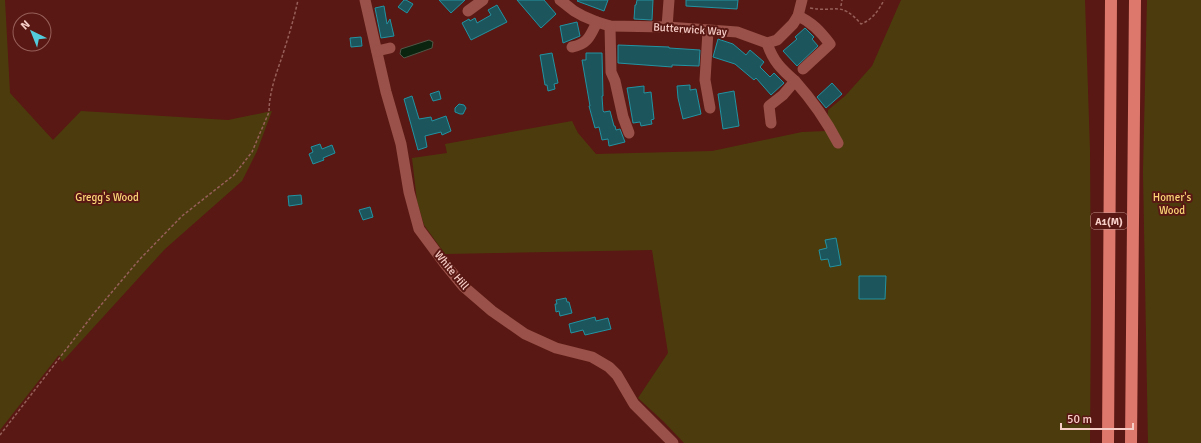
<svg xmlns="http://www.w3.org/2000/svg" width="1201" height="443" font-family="Signika,sans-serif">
	<rect width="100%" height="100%" fill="#591813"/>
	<g fill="#4c3c0d">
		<path d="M0 0H5L10 93 53 140 81 111 228 120 272 111 257 151 242 181 165 249 62 362 59 355 0 430Z"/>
		<path d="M901 0H1085L1090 151 1091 300 1090 443H684L664 422 638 398 668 353 652 250 445 254 424 225 417 201 412 158 447 153 445 144 572 121 578 133 596 154 712 151 802 132 827 131 828 110 845 96 872 66Z"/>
		<path d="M1147 0H1201V443H1148L1143 172Z"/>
	</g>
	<path fill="#0b2410" stroke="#525747" d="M429 40 433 42 432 48 404 58 400 54 401 49Z"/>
	<g fill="#1d555d" stroke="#2293a2">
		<path d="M404 0H406L413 4 407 13 398 7Z"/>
		<path d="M439 0H465L451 13Z"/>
		<path d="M517 0H544L556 14 541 28Z"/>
		<path d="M578 0H608L604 11 577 1Z"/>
		<path d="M637 0H653L652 20 634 19 635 5H636Z"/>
		<path d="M686 0H738L737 9 686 6Z"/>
		<path d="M497 5 507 22 471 40 462 23 469 19 470 21 475 18 477 23 491 15 488 10Z"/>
		<path d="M384 6 387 24 390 19 394 36 381 38 375 8Z"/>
		<path d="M577 22 580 36 563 43 560 26Z"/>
		<path d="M805 28 814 37 812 39 818 46 797 66 783 51 797 39 795 37Z"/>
		<path d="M361 37 362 46 351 47 350 38Z"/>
		<path d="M718 39 733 44 746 55 750 50 764 62 760 67 770 77 774 73 784 83 771 95 756 78 754 80 735 64 713 57Z"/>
		<path d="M618 45 669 47V48L700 50 699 66 672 65V67L618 63Z"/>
		<path d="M552 53 558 83 554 84 555 89 548 91 547 85H545L540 55Z"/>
		<path d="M586 53H602L603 96H602L603 111 604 112 610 111 614 126H615L616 130 620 129 625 142 609 146 608 139 602 140 599 127 595 128 589 106H590L582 60H586Z"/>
		<path d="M832 83 842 94 826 108 817 97Z"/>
		<path d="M690 85V90L696 89 701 114 683 119 678 98 677 86Z"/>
		<path d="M644 86V93L651 92 654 119 651 120 652 124 641 126 640 122 633 123 627 88Z"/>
		<path d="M439 91 441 99 433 101 430 94Z"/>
		<path d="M734 91 739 126 723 129 718 94Z"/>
		<path d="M412 96 419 119 431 117 432 121 446 116 451 131 442 135 441 132 425 136 427 147 418 150 404 99Z"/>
		<path d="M459 104 464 105 466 108 463 114H460L455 112V108Z"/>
		<path d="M320 144 322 149 332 145 335 153 323 158 324 160 313 164 309 154 313 152 311 147Z"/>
		<path d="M301 195 302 204 289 206 288 196Z"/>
		<path d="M370 207 373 217 363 220 359 210Z"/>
		<path d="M836 238 841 265 830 267 828 259 821 260 819 250 827 248 825 240Z"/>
		<path d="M859 276H886L885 299H859Z"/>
		<path d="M566 298 567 302H569L572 313 560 316 559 311 556 312 555 304H557L556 300Z"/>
		<path d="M595 317 596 321 608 318 611 329 585 335 583 330 571 333 569 324Z"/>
	</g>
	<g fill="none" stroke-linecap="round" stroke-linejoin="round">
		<g stroke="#975f5a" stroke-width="1.5" stroke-dasharray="3 2" stroke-linecap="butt">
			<path d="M841 6 842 0"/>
			<path d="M810 8C836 13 840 0 861 24 872 20 879 10 884 0"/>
			<path d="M0 435 95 312 139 260 182 216 234 175 252 152 269 112C269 93 276 74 282 57 288 38 294 19 298 0"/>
		</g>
		<g stroke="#995149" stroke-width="11">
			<path d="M365 0 386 92 401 144 409 192 419 229 445 264 463 286 492 311 525 334 556 348 592 357 609 367 617 375 634 404 673 443"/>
			<path d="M560 0 574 11 583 16 597 22 610 26 667 27 737 32 767 43 777 40 793 24 798 16 802 0"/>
			<path d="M468 11 483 0"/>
			<path d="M798 16C812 22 821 32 830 44L803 69"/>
			<path d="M610 26 611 72 615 81 623 117 629 133"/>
			<path d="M667 27 669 0"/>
			<path d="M708 31 705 80 710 108"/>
			<path d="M767 43C773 61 781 69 795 81L783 95 769 106 771 123"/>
			<path d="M572 47C588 44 590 36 597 22"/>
			<path d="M377 51 390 48"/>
			<path d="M795 81C812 100 826 120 838 143"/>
		</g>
		<g stroke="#dd786c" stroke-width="12">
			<path d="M1108 443 1111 0"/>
			<path d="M1131 443 1135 0"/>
		</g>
	</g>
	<g text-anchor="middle" stroke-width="4" stroke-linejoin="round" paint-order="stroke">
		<rect fill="#591813" stroke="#c89791" stroke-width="1" x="1091" y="213" width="36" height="16" rx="3"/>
		<g font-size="10" font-weight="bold" fill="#f7cdc7">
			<text x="1109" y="225">A1(M)</text>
		</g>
		<g font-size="11" fill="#f7cdc7" stroke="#591813">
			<text transform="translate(690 29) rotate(4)" y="4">Butterwick Way</text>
			<text transform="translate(452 270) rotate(50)" y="4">White Hill</text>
		</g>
		<g font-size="11" fill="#fcd677" stroke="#591813">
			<text x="107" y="201">Gregg's Wood</text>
			<text x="1172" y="201">Homer's<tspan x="1172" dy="13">Wood</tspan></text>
		</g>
	</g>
	<g transform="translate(32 32) rotate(317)"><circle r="19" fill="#591813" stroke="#98605b"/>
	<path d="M0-3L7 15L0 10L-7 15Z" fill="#53cbdb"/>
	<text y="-6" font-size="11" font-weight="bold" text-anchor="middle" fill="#f7cdc7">N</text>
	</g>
	<path d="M1061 423v6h72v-6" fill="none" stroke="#f7cdc7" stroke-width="2"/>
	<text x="1067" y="423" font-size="12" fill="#f7cdc7" stroke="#591813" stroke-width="3" paint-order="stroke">50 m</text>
</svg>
